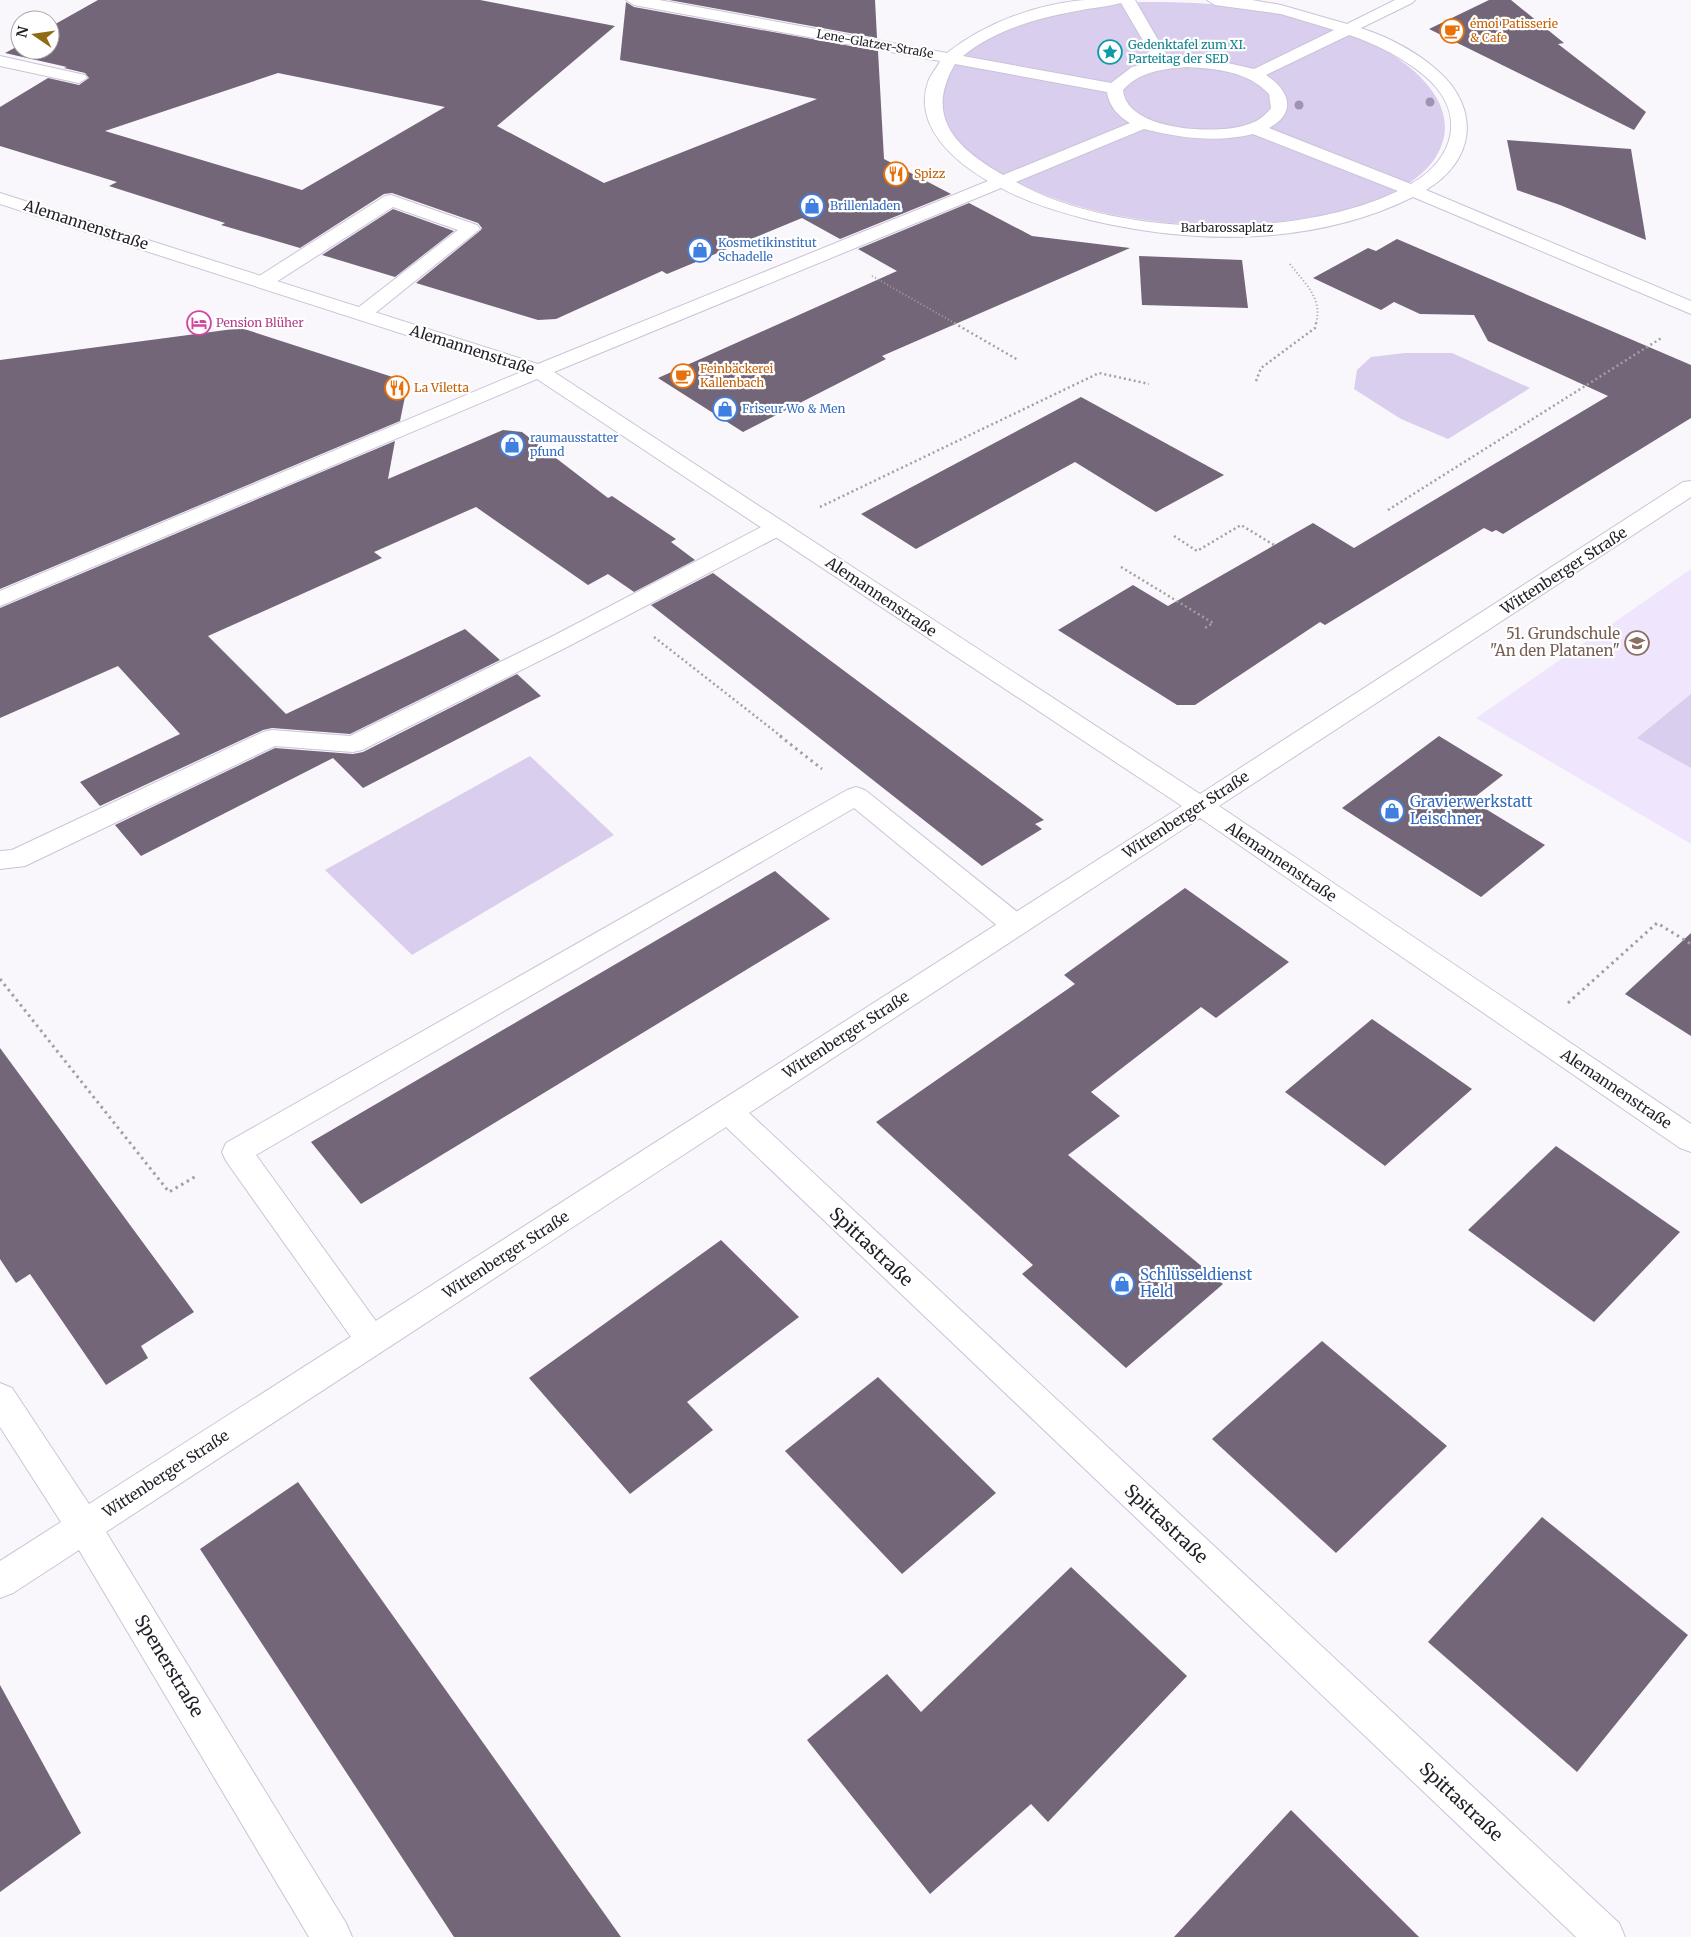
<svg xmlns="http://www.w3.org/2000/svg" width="1691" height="1937" font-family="Merriweather,serif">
	<rect width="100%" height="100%" fill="#f9f7fc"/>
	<path fill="#efe6fe" d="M1691 569V844L1476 718Z"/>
	<g fill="#d9ceed">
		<path d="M1141 2C1228 1 1345 11 1414 71 1435 90 1452 115 1442 144 1418 214 1269 227 1206 225 1128 222 1056 208 989 167 962 150 938 127 941 92 941 83 950 73 954 66 959 57 968 52 976 46 1024 14 1084 6 1141 2Z"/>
		<path d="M1405 353H1452L1530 388 1448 439 1401 419 1354 389 1357 370 1371 357Z"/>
		<path d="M1691 694V768L1637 738Z"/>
		<path d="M530 756 614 835 412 955 325 870Z"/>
	</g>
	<g fill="#726678" fill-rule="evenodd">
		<path d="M98 0H480L615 26 497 126 604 183 817 99 620 60 626 2 634 7 878 51 884 159 951 194 840 239 802 218 667 274 662 271 556 319 538 320 416 283 481 230 482 228 478 223 392 193 384 194 300 248 221 225 225 223 109 186 117 182 0 146V107L48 78 79 85 89 78 85 73 64 68 67 67 5 53 20 45V50H50V27ZM278 73 445 107 302 190 105 131Z"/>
		<path d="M669 0H875L877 38Z"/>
		<path d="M1489 0H1511L1564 43 1558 44 1646 112 1634 130 1429 29Z"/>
		<path d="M1507 140 1631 149 1646 240 1560 205 1517 190Z"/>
		<path d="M969 203 1032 236 1130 248 882 356 886 359 743 432 658 378 897 271 858 249Z"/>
		<path d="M393 209 454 231 395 277 322 255Z"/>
		<path d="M1397 239 1691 365V418L1503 534 1496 530 1492 532 1484 528 1325 625 1320 622 1195 705H1177L1058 630 1133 585 1168 606 1313 523 1354 548 1608 396 1488 341 1474 315 1420 314 1394 302 1381 310 1313 278 1368 248 1376 251Z"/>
		<path d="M1139 256 1242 260 1248 308 1142 305Z"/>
		<path d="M241 328 408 382 400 421 0 589V360Z"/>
		<path d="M1081 397 1224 475 1156 512 1075 462 916 549 861 514Z"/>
		<path d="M503 430 522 432 608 498 612 496 676 539 671 542 695 560 634 592 608 574 588 585 476 507 374 552 382 558 208 636 286 714 465 629 500 660 350 734 272 728 263 730 100 806 80 782 180 734 118 666 0 718V608L395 441 388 479Z"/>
		<path d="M713 573 1044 820 1035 824 1042 829 982 866 651 605Z"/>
		<path d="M517 674 541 696 363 788 333 758 141 856 115 825 275 748 353 754 363 752Z"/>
		<path d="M1439 736 1503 775 1471 800 1545 845 1481 897 1342 808Z"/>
		<path d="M775 871 830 919 361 1204 311 1142Z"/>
		<path d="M1185 888 1289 962 1216 1018 1201 1007 1091 1092 1120 1116 1068 1155 1223 1284 1126 1368 1022 1274 1033 1265 876 1122 1075 984 1064 975Z"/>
		<path d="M1691 933V1036L1625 994Z"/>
		<path d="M1372 1019 1472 1089 1385 1166 1285 1092Z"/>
		<path d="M0 1048 194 1312 141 1346 148 1358 106 1385 30 1274 16 1283 0 1259Z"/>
		<path d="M1556 1146 1680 1232 1594 1322 1468 1230Z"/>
		<path d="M721 1240 799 1317 687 1402 713 1430 630 1494 529 1378Z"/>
		<path d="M1322 1341 1447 1446 1336 1553 1212 1439Z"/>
		<path d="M878 1377 996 1493 902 1574 785 1451Z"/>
		<path d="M298 1482 621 1937H454L200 1549Z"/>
		<path d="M1542 1517 1688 1635 1577 1772 1428 1642Z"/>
		<path d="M1071 1567 1187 1676 1048 1822 1031 1804 930 1894 807 1740 887 1674 921 1712Z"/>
		<path d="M0 1685 81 1833 0 1892Z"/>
		<path d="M1291 1810 1419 1937H1174Z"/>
	</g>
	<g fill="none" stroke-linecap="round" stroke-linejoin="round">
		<g stroke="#cbc3d8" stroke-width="2">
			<g id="lane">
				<path d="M0 56 85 75 87 78 79 83 0 66Z"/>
				<path d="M391 195 477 225 480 229 369 318H355L352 314 355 310 458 230 393 207 270 286H256L254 282 256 278 385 196Z"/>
				<path d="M777 521 785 523 788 528 785 533 569 646 362 750 353 752 275 746 25 866 0 869V851L12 850 263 732 272 730 350 736 553 636 769 523Z"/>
				<path d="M856 787 865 790 1025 918 1028 925 1025 932 1015 935 1005 932 854 808 256 1155 383 1331 388 1341 383 1351 372 1355 361 1351 226 1161 222 1152 226 1143 847 790Z"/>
			</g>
		</g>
		<g stroke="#cbc3d8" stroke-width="2">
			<path id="street" d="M626 0H659L947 53C985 23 1036 4 1085 0 1101 0 1118 0 1135 0L1169 59H1210L1254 69 1334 30 1281 14 1215 5 1207 0H1252L1281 5 1347 24 1395 0H1415L1412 3 1361 28C1388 37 1417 52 1438 71 1481 109 1475 161 1426 190L1691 301V314L1413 197C1314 246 1195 245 1090 220 1060 212 1028 203 1001 188L554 372 1200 794 1683 482 1691 481V497L1219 806 1691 1124V1152L1680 1148 1200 818 749 1113 1619 1923 1625 1937H1576L726 1127 106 1532 346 1923 352 1937H309L79 1550 13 1593 0 1598V1561L61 1522 0 1427V1383L12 1388 89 1504 1182 806 537 379 0 606V591L521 372 0 204V193L538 364 988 181C954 161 913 126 928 82 930 75 937 68 940 61L634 5ZM1121 3 1155 61 1132 67 1111 83 963 56C999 27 1043 17 1087 9 1099 7 1110 6 1121 3ZM1349 35C1376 44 1404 58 1426 77 1467 113 1455 159 1411 184L1269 128C1297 113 1290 91 1266 75ZM955 64 1107 92C1109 106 1118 116 1130 123L1003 175C958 149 923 118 955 64ZM1187 67C1218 69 1247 71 1269 94L1271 108C1264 117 1257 122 1246 125 1216 135 1126 131 1123 90 1140 71 1163 69 1187 67ZM1144 129C1180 138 1217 143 1253 134L1398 191C1297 240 1114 238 1016 182Z"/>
		</g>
		<g stroke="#a29fa5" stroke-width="2" stroke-dasharray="1 2.5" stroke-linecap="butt">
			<path d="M1290 264C1305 284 1323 298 1316 324"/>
			<path d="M872 276 956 324"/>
		</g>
		<g stroke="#a29fa5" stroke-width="2.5" stroke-dasharray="2 3" stroke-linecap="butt">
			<path d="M954 323 1018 360"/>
			<path d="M1256 381 1261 368 1315 328 1316 323"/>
			<path d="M820 507 1099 373 1149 384"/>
			<path d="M1388 510 1663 337"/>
			<path d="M1174 536 1197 551 1241 525 1274 545"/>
			<path d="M1121 567 1213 623 1205 628"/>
			<path d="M654 637 782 737"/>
		</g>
		<g stroke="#a29fa5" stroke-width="3" stroke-dasharray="2.5 4" stroke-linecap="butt">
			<path d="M780 736 822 769"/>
			<path d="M0 979 169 1192 198 1175"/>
			<path d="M1568 1003 1657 923 1691 944"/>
		</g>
		<use href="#lane" fill="#fff" fill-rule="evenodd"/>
		<use href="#street" fill="#fff" fill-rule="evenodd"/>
	</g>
	<g fill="#9f93b1">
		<circle cx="1430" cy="102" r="4.5"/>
		<circle cx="1299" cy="105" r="4.5"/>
	</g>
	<defs>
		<g id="cafe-ring" transform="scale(1.25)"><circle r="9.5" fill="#fff" stroke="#e8710a" stroke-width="1.5"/><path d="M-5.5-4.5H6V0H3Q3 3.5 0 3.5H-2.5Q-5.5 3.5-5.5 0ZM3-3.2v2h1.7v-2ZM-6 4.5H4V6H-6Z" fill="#e8710a"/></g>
		<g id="sight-ring" transform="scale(1.25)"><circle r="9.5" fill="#fff" stroke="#0f9aa8" stroke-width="1.5"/><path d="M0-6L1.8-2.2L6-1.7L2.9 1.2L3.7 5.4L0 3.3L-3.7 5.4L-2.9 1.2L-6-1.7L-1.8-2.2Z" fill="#0f9aa8"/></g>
		<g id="restaurant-ring" transform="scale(1.25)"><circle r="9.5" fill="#fff" stroke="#e8710a" stroke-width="1.5"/><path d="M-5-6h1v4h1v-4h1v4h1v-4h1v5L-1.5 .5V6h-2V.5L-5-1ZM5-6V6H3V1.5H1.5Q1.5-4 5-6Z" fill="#e8710a"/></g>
		<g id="shop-ring" transform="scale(1.25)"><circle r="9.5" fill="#fff" stroke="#3f7fe0" stroke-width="1.5"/><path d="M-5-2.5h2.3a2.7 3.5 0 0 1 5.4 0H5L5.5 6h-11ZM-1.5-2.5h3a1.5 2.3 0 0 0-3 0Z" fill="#3f7fe0"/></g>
		<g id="hotel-ring" transform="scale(1.25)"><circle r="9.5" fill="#fff" stroke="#d1479c" stroke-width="1.5"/><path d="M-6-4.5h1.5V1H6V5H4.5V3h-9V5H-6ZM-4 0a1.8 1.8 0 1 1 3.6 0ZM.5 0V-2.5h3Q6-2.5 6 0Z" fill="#d1479c"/></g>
		<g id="school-ring" transform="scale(1.25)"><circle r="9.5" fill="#fff" stroke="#8d6e63" stroke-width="1.5"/><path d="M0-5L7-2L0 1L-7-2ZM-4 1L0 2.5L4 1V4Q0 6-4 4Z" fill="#8d6e63"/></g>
	</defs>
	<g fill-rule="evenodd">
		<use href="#cafe-ring" x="1452" y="31"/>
		<use href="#sight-ring" x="1110" y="52"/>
		<use href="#restaurant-ring" x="896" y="174"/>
		<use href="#shop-ring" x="812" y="206"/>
		<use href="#shop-ring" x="700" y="250"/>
		<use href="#hotel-ring" x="199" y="323"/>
		<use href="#cafe-ring" x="683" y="376"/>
		<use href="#restaurant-ring" x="397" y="388"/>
		<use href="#shop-ring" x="725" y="409"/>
		<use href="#shop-ring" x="512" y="445"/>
		<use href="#school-ring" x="1637" y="643"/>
		<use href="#shop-ring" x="1392" y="811"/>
		<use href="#shop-ring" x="1122" y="1284"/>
	</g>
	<g text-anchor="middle" stroke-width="4.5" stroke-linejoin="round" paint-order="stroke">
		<g font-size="12" fill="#c56008" stroke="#fff" text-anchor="start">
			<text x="1470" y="28">émoi Patisserie<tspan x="1470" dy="14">&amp; Cafe</tspan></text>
			<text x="914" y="178">Spizz</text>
			<text x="700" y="373">Feinbäckerei<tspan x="700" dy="14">Kallenbach</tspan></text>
			<text x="414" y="392">La Viletta</text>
		</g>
		<g font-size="12" fill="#221f27" stroke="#fff">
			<text transform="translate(875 44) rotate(10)" y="4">Lene-Glatzer-Straße</text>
			<text x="1227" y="232">Barbarossaplatz</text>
		</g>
		<g font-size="12" fill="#0d838f" stroke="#fff" text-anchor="start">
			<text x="1128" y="49">Gedenktafel zum XI.<tspan x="1128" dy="14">Parteitag der SED</tspan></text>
		</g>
		<g font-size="12" fill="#366cbe" stroke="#fff" text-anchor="start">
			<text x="830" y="210">Brillenladen</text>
			<text x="718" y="247">Kosmetikinstitut<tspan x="718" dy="14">Schadelle</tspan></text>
			<text x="742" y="413">Friseur Wo &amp; Men</text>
			<text x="530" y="442">raumausstatter<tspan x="530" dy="14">pfund</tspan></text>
		</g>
		<g font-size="12" fill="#b23c85" stroke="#fff" text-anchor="start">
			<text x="216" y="327">Pension Blüher</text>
		</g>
		<g font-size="15" fill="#221f27" stroke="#fff">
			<text transform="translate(86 225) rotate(18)" y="5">Alemannenstraße</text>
			<text transform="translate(472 350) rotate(18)" y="5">Alemannenstraße</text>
			<text transform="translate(1564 571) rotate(-33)" y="5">Wittenberger Straße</text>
			<text transform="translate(881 597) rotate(34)" y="5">Alemannenstraße</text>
			<text transform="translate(1186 815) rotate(-33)" y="5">Wittenberger Straße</text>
			<text transform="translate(1281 862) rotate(34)" y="5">Alemannenstraße</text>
			<text transform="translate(846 1035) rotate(-33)" y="5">Wittenberger Straße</text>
			<text transform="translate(1616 1089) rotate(34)" y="5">Alemannenstraße</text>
			<text transform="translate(506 1255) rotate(-33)" y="5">Wittenberger Straße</text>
			<text transform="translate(166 1474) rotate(-33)" y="5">Wittenberger Straße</text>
		</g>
		<g font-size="15" fill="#785e54" stroke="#fff" text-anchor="end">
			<text x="1620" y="639">51. Grundschule<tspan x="1620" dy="17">"An den Platanen"</tspan></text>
		</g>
		<g font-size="15" fill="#366cbe" stroke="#fff" text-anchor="start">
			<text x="1410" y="807">Gravierwerkstatt<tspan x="1410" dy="17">Leischner</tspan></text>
			<text x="1140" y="1280">Schlüsseldienst<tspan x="1140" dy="17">Held</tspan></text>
		</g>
		<g font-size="18" fill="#221f27" stroke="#fff">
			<text transform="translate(871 1247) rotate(43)" y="6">Spittastraße</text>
			<text transform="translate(1166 1524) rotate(43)" y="6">Spittastraße</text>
			<text transform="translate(169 1666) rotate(59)" y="6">Spenerstraße</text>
			<text transform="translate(1461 1802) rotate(43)" y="6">Spittastraße</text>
		</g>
	</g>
	<g transform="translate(35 35) rotate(283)"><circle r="24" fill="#ffffff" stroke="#a7a5a9"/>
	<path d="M0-4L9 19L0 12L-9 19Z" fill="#906b11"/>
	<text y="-8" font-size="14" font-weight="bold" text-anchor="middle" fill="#221f27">N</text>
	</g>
</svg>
